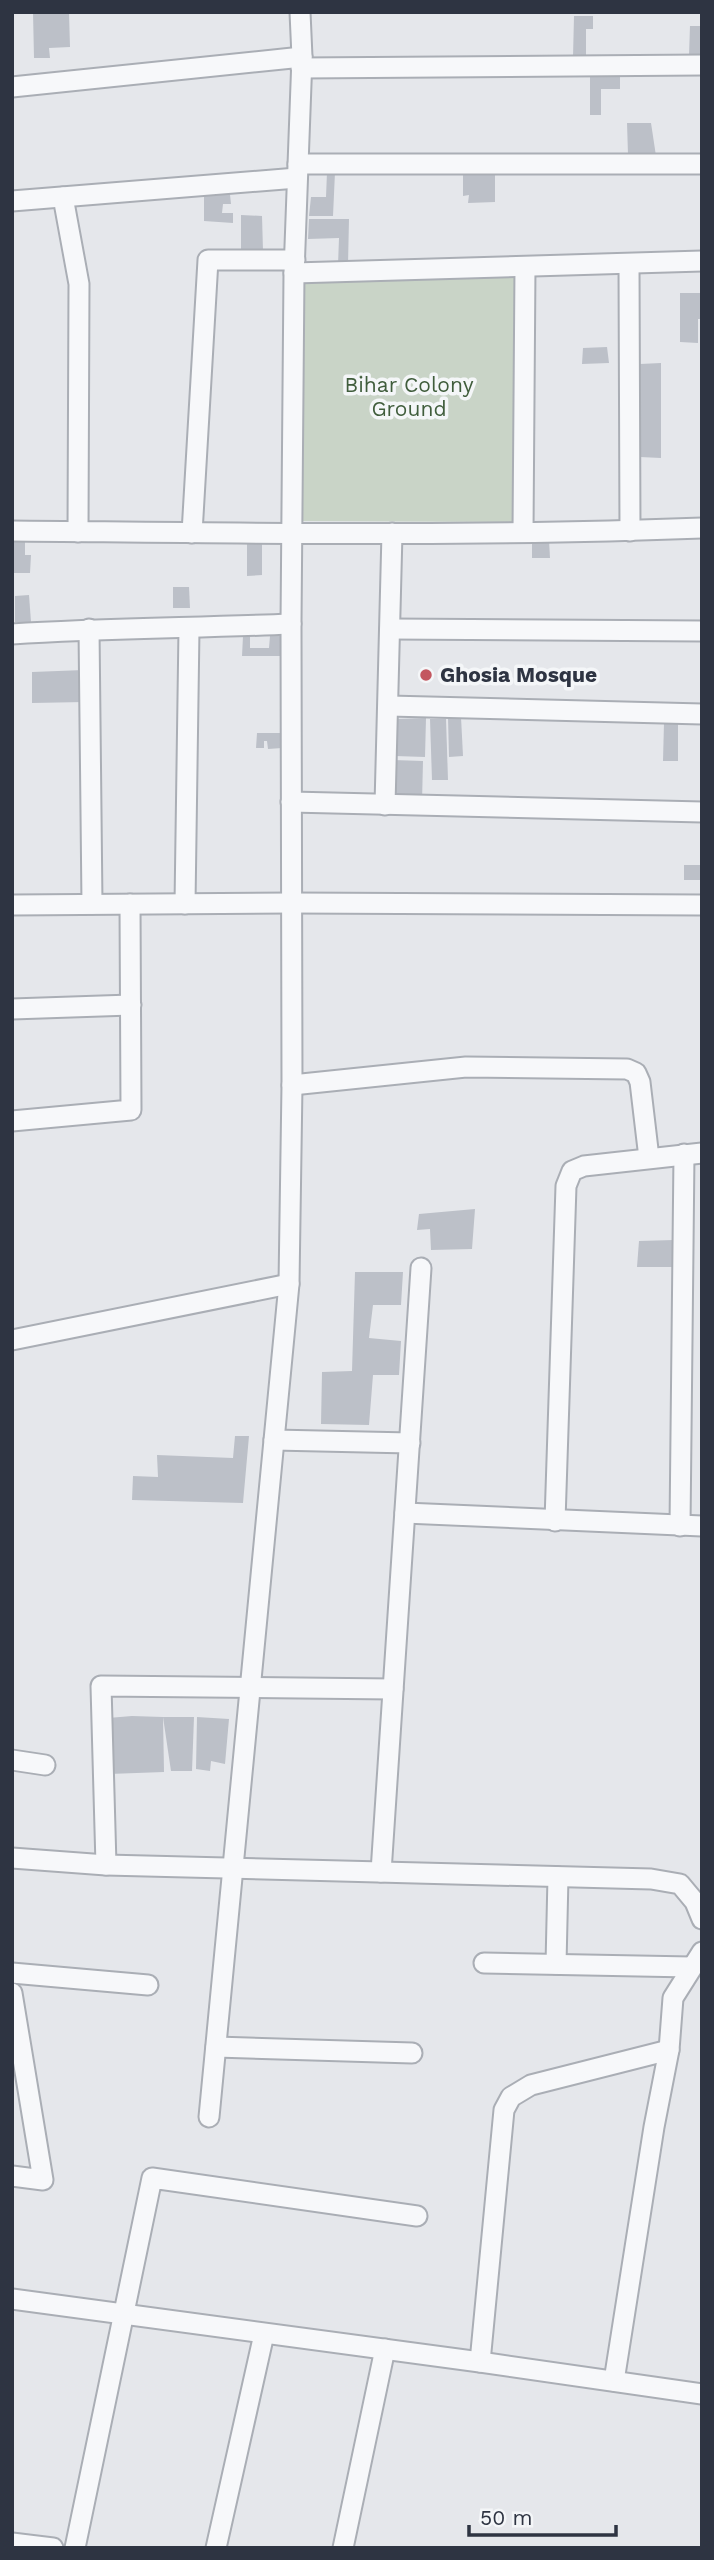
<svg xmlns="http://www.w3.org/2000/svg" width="714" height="2560" font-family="'Work Sans',sans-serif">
	<rect width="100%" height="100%" fill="#e5e7eb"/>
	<path fill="#c9d4c7" d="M523 267 524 522 295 521 294 273Z"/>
	<g fill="#bcc0c8">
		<path d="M33 12H69L70 47 49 48 50 58H34Z"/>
		<path d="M574 16H593V29H586V57H573Z"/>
		<path d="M690 26H702V56H689Z"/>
		<path d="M620 76V89H601V115H590V77Z"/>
		<path d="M627 123H651L656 156 628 155Z"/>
		<path d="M327 172H335L333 216H309L311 197H326Z"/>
		<path d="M463 172H495V202L468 203 469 195 463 196Z"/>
		<path d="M229 185 231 204H223L222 213H233V223L204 221V189Z"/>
		<path d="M241 215 262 216 263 251H241Z"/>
		<path d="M309 219H349L348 265H338L339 238 308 239Z"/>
		<path d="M680 293H702V319H698V343L680 342Z"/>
		<path d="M607 347 609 363 582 364 583 348Z"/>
		<path d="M661 363V458L640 457V364Z"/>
		<path d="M262 537V575L247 576V538Z"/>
		<path d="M12 539H25V555H31L30 573H12Z"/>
		<path d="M532 540H549L550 558H532Z"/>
		<path d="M173 587H189L190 608H173Z"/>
		<path d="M29 595 31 622H15V596Z"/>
		<path d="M243 636H250V648H269L270 636H280L281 656H242Z"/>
		<path d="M84 670V702L32 703V672Z"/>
		<path d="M448 717H461L463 756 449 757Z"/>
		<path d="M426 718 425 757 395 756V719Z"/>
		<path d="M430 719H446L448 780H432Z"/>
		<path d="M664 723H678V761H663Z"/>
		<path d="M257 733H281L282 748 268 749 267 741H264V748H256Z"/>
		<path d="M393 760 423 761 422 802 392 801Z"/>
		<rect x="684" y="865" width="18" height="15"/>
		<path d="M475 1209 472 1249 431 1250 430 1229 417 1230 419 1214Z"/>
		<path d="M674 1240 675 1267H637L639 1241Z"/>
		<path d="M355 1272H403L401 1305H373L369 1338 401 1341 399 1375H373L369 1425 321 1424 322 1372 352 1371Z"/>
		<path d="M235 1436H249L243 1503 132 1500 133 1476 158 1477 157 1455 233 1458Z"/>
		<path d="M132 1716 163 1717 164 1772 109 1774 108 1718Z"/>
		<path d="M163 1717H194L192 1771H171Z"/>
		<path d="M197 1717 229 1719 225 1764 211 1761 210 1771 196 1769Z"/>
	</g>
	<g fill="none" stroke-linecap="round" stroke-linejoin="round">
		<g stroke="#aaaeb5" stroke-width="23">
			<g id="minor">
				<path d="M301 68 702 65"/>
				<path d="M12 87 302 57"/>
				<path d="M298 164H702"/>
				<path d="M63 197 79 284 78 532"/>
				<path d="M12 201 297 178"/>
				<path d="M629 265 630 531"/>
				<path d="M294 273 702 261"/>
				<path d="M12 531C242 533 472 537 702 528"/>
				<path d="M523 532 525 267"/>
				<path d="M192 533 208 260H295"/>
				<path d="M89 629 92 904"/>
				<path d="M390 629 702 631"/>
				<path d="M12 634C105 628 198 628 291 624"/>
				<path d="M389 706 702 714"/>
				<path d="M291 802 702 812"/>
				<path d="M385 805 392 533"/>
				<path d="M185 904 189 629"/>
				<path d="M12 905 291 903 702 905"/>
				<path d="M12 1009 131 1005"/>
				<path d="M292 1085 466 1067 627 1069 636 1073 640 1082 649 1158"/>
				<path d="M12 1121 131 1110 130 904"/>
				<path d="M12 1340 289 1284"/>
				<path d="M274 1440 410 1443"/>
				<path d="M405 1513 702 1526"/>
				<path d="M555 1521 566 1186 572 1171 584 1166 702 1153"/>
				<path d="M680 1526 684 1154"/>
				<path d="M12 1760 45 1765"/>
				<path d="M12 1858 106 1865 651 1879 680 1884 695 1902 702 1919"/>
				<path d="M106 1865 101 1686 393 1689"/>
				<path d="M381 1872 421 1268"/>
				<path d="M484 1963 691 1967"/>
				<path d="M556 1964 558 1877"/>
				<path d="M12 1973 148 1985"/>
				<path d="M12 1993 43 2180 12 2176"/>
				<path d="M216 2047 412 2053"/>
				<path d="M209 2117 289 1284 292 1085 291 624 294 273 302 57 300 12"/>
				<path d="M12 2299 480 2362 702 2394"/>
				<path d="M480 2362 504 2110 511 2097 531 2085 669 2050"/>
				<path d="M614 2381 654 2127 669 2050 673 1998 702 1952"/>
				<path d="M12 2543 53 2548"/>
				<path d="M75 2548 152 2178 417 2216"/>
				<path d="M216 2548 264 2334"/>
				<path d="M343 2548 385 2349"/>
			</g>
		</g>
		<use href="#minor" stroke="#f7f8fa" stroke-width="19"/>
	</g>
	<circle fill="#c35760" stroke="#f4f6f8" stroke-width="2.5" cx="426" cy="675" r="7"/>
	<g text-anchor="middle" stroke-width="7" stroke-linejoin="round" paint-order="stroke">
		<g font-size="21" fill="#405d3c" stroke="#f4f6f8">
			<text x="409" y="392">Bihar Colony<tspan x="409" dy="24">Ground</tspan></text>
		</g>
		<g font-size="21" font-weight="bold" fill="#2e3442" stroke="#f4f6f8" text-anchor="start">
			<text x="440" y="682">Ghosia Mosque</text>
		</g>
	</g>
	<rect width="714" height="2560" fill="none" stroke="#2e3442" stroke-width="28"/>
	<path d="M469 2525v10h147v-10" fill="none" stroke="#2e3442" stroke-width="3.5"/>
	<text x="480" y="2525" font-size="21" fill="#2e3442" stroke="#f4f6f8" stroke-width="5" paint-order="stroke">50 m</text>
</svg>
